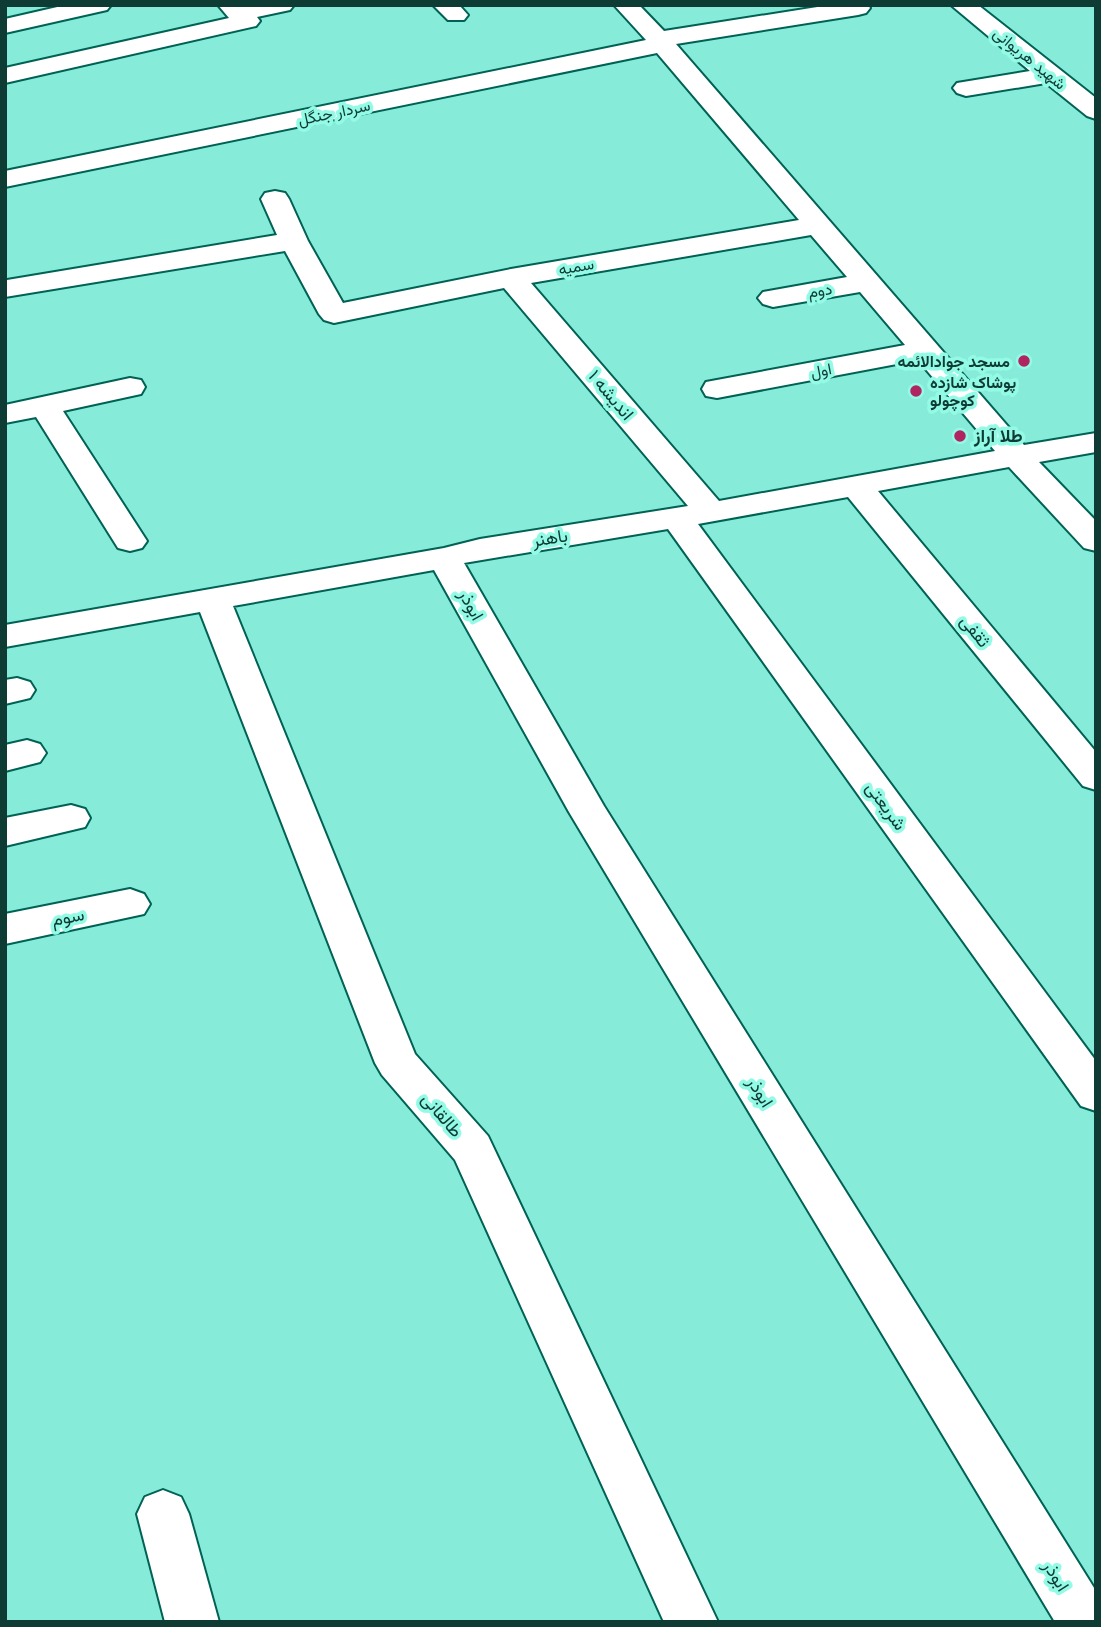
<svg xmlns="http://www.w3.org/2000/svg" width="1101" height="1627" font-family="'Noto Sans',Vazirmatn,sans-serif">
	<rect width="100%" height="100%" fill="#86ecd9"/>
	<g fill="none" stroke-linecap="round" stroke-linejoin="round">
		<g stroke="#006155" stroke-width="4">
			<g id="minor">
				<path d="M66 5H111L107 10 5 33V19Z"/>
				<path d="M218 5H294L290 10 257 17 260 21 256 26 5 83V68L229 18Z"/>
				<path d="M433 5H459L468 15 464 20H448Z"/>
				<path d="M614 5H639L664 31 830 5H868L870 8 866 13 858 15 676 44 1024 445 1096 433V452L1039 462 1096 521V551L1084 548 1009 467 878 491 1096 752V790L1083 786 848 497 698 524 1096 1061V1111L1081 1106 668 529 464 563 604 806 1096 1591V1622H1055L569 812 434 570 233 606 415 1054 488 1136 718 1622H664L455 1160 382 1075 375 1063 200 612 5 647V625L444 548 480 539 688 506 504 288 334 323 324 320 319 314 285 251 5 297 7 280 277 235 261 199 265 193 275 191 285 193 289 199 308 241 343 303 511 269 799 220 657 53 5 187V171L646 40ZM811 235 847 277 763 292 758 298 763 304 773 307 860 292 905 345 706 382 702 389 706 396 717 398 918 360 995 451 719 501 531 283Z"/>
				<path d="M951 5H978L1096 98V119L1087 116 1046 83 966 96 957 93 953 88 957 83 1030 71Z"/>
				<path d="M130 378 141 380 145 387 141 394 63 411 147 541 142 548 130 551 118 548 36 417 5 423V405Z"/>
				<path d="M17 678 30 682 35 690 30 698 5 704V680Z"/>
				<path d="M27 740 40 744 46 753 40 762 5 771V745Z"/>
				<path d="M71 805 85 809 90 818 85 827 5 846V818Z"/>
				<path d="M130 889 144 894 150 904 144 914 5 944V914Z"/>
				<path d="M163 1490 181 1497 189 1514 219 1622H165L137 1514 145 1497Z"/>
			</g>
		</g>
		<use href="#minor" fill="#fff" fill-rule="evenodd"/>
	</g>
	<g fill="#af2461" stroke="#93fae6" stroke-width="2.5">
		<circle cx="1024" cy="361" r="7"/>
		<circle cx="916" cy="391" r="7"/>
		<circle cx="960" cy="436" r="7"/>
	</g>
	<g text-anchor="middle" stroke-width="7" stroke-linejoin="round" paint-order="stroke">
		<g font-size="16" fill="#0e3b34" stroke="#93fae6">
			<text transform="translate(1030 58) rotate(39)" y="6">شهید هریوانی</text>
			<text transform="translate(334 112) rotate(-12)" y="6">سردار جنگل</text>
			<text transform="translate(576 266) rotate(-10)" y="6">سمیه</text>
			<text transform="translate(820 290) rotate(-9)" y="6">دوم</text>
			<text transform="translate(821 370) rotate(-11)" y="6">اول</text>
		</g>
		<g font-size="16" font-weight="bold" fill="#0e3b34" stroke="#93fae6" text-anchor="end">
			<text x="1010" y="367">مسجد جوادالائمه</text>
			<text x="930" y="388" text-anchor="start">پوشاک شازده<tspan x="930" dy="18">کوچولو</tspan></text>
		</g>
		<g font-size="18" fill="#0e3b34" stroke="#93fae6">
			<text transform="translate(611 395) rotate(50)" y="6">اندیشه ۱</text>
			<text transform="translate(550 538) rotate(-9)" y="6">باهنر</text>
			<text transform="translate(471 605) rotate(61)" y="6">ابوذر</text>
			<text transform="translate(975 631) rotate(51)" y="6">ثقفی</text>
			<text transform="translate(886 806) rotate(54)" y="6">شریعتی</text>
			<text transform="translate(68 917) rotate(-11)" y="6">سوم</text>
			<text transform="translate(760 1092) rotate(58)" y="6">ابوذر</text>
			<text transform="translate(442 1115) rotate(49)" y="6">طالقانی</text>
			<text transform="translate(1056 1576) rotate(58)" y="6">ابوذر</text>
		</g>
		<g font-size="18" font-weight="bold" fill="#0e3b34" stroke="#93fae6" text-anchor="start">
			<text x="974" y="442">طلا آراز</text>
		</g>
	</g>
	<rect width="1101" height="1627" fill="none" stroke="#0e3b34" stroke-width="14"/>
</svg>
